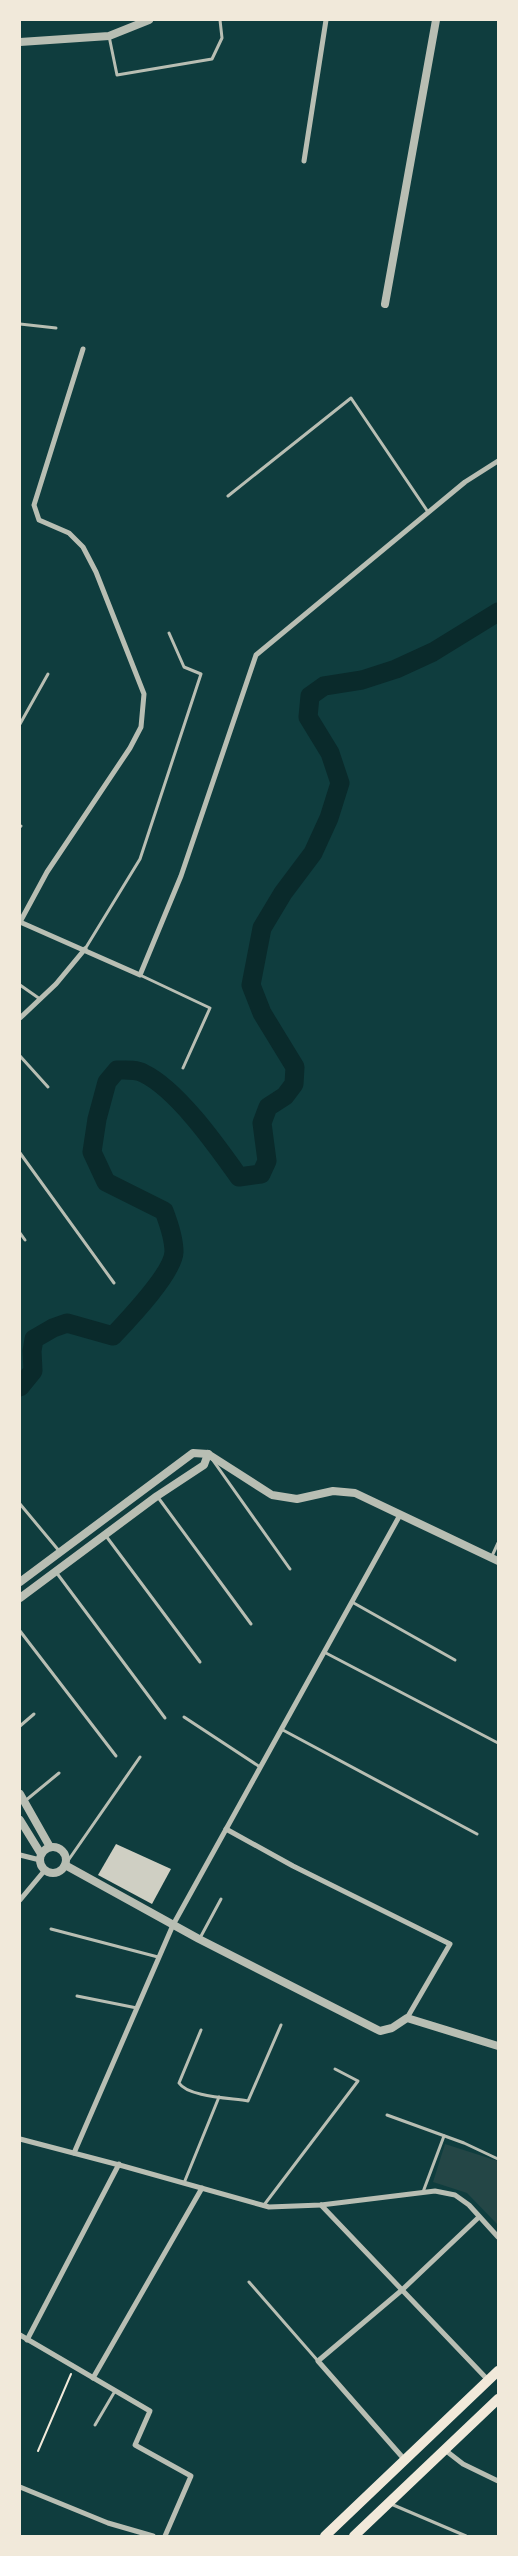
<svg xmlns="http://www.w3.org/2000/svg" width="518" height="2556" font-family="Merriweather,serif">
  <rect width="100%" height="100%" fill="#0f3d3e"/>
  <path fill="#244646" d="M445,2144L498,2161V2225L467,2193L433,2182Z"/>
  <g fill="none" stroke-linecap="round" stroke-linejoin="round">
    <path stroke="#0a2a2b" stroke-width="19" d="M20,1387L33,1371L32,1351L34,1339L53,1328L67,1323L113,1336C128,1320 173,1273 174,1252C174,1238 169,1224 164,1211L106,1182L92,1152L97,1119L107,1082L117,1070C125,1070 136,1069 143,1073C177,1089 217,1146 239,1177L261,1174L267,1161L262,1123L268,1107L285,1096L294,1084L295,1067L262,1013L251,985L262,928L283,893L313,853L329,818L340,783L330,753L308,717L310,696L324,686L362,680L396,669L433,652L498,612"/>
  </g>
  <path fill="#cfcfc3" d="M116,1844L171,1869L152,1904L98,1875Z"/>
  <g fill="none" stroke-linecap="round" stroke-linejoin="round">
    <path stroke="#f1e9da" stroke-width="2" d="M38,2451L71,2374"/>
    <g stroke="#b8beb3" stroke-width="3">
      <path d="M109,36L117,75L212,59L222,38L220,20"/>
      <path d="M20,324L56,328"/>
      <path d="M228,496L351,398L428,512"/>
      <path d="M20,724L48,674"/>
      <path d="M20,827L21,826"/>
      <path d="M85,949L140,859L201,674L184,667L169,633"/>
      <path d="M140,975L210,1008L183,1068"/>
      <path d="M20,985L40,999"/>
      <path d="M20,1056L48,1087"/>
      <path d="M20,1153L114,1283"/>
      <path d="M20,1233L25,1240"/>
      <path d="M212,1459L290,1569"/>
      <path d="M157,1496L251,1624"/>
      <path d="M20,1504L60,1552"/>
      <path d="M106,1536L200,1662"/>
      <path d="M492,1556L498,1543"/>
      <path d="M56,1572L165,1718"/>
      <path d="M352,1602L455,1660"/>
      <path d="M20,1631L116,1756"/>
      <path d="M324,1652L498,1743"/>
      <path d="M184,1717L260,1767"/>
      <path d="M20,1726L34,1714"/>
      <path d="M281,1729L477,1834"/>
      <path d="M25,1801L59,1773"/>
      <path d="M65,1865L140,1757"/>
      <path d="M51,1929L158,1957"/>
      <path d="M200,1938L221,1899"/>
      <path d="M77,1996L137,2008"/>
      <path d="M201,2030L179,2083C188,2097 231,2098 248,2101L281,2025"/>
      <path d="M387,2115L464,2143L498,2159"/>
      <path d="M184,2183L219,2097"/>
      <path d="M423,2192L444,2136"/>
      <path d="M264,2205L358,2081L335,2069"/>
      <path d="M249,2282L318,2361"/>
      <path d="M95,2425L115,2391"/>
      <path d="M391,2504L466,2536"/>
    </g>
    <g stroke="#b8beb3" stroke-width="5">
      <path d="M304,161L326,20"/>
      <path d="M20,922L140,975L181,876L256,655L465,482L498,461"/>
      <path d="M20,922L47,872L130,748L141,727L144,694L96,572L83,547L69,533L39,520L34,505L83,349"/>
      <path d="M20,1018L56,984L85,949"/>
      <path d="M226,1829L293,1866L450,1944L407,2018"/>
      <path d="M20,1855L40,1860"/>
      <path d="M20,1900L45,1870"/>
      <path d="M20,2139L123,2166L269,2207L321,2205L435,2191L455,2195L469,2205L498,2237"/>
      <path d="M74,2153L173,1925L400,1515"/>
      <path d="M321,2205L488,2380"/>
      <path d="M20,2335L150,2411L135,2445L191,2476L165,2536"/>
      <path d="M27,2340L119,2164"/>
      <path d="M93,2378L202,2188"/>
      <path d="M445,2450L463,2464L498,2481"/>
      <path d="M404,2459L318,2361L402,2290L479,2217"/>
      <path d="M20,2487L108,2523L153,2536"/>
    </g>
    <g stroke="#b8beb3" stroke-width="8">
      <path d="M20,42L109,36L149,20"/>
      <path d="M385,304L436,20"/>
      <path d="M208,1454L272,1495L297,1499L333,1491L355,1493L498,1561"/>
      <path d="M20,1582L193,1453L208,1454"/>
      <path d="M20,1598L157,1496L204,1465L208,1454"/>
      <path d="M20,1794L50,1847"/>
      <path d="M20,1820L41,1854"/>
      <circle cx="53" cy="1860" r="13"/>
      <path d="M65,1865L199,1939L380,2031L392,2028L407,2018L498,2046"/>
    </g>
    <g stroke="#f1e9da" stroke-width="10">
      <path d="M325,2536L498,2371"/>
      <path d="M354,2536L498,2399"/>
    </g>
  </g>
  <rect width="518" height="2556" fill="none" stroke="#f1e9da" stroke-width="42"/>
</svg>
